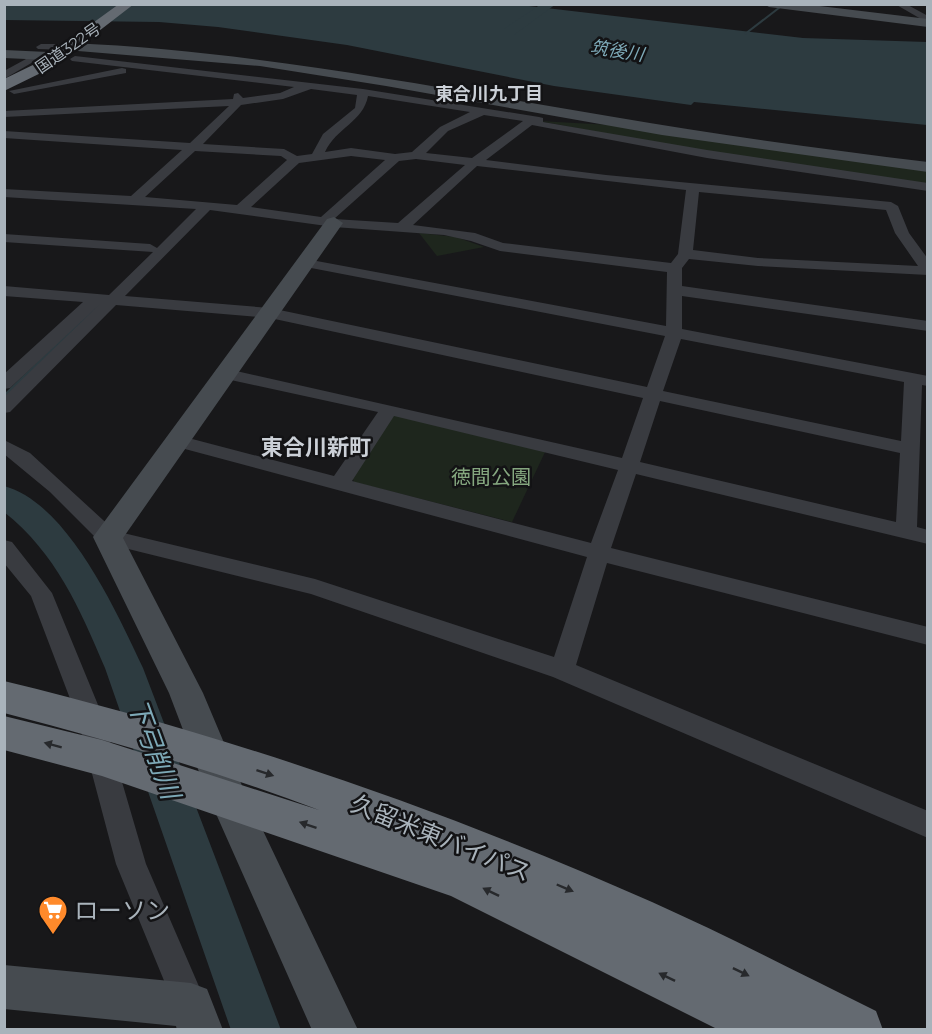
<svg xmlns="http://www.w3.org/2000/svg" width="932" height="1034" font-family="Montserrat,'Noto Sans JP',sans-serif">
  <rect width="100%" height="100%" fill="#18181a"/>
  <g fill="#1e261d">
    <path d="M539,121L629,126L927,170V185L716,154Z"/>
    <path d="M419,233L456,237L484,247L437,256Z"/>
    <path d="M390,415H399L546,450L512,522L354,482L352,477Z"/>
  </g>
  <path fill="#2d3b40" d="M5,4H512L803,38L927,42V125L694,102L691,105L554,86L347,45L218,27L159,22L5,20Z"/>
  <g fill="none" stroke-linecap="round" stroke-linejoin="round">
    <path stroke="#2d3b40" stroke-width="2" d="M745,34L784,4"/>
    <path stroke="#2d3b40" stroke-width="4" d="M57,346L102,302"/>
    <path stroke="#2d3b40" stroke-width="4.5" d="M4,397L59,344"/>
    <g fill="#2d3b40" fill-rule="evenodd">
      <path d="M541,4H556L514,35H504V29Z"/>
      <path d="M4,486C68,503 117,613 143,668L281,1030H231L105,668C80,609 56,553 4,512Z"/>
    </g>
    <g fill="#393b40" fill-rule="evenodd">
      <path d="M895,4H906L928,16V23Z"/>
      <path d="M41,44H71L76,47L71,50L38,49L36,47Z"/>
      <path d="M37,53L45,55L4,79V71Z"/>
      <path d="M75,56L363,89L539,117L543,118V122L707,150L928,183V191L707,158L532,125L486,160L606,175L891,202L898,206L909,233L928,259V275L758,266L689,259L682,268V286L928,321V331L682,296V329L928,376V386L922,385L917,527L928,530V544L636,474L611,548L928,627V645L607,563L576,665L928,811V838L553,677L311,594L100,542L50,492L4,454V440L30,453L115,531L315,579L554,657L587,557L170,445L167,441L177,435L334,476L378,412L217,377L214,373L217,369L223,368L622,458L643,398L270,318L116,305L10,412L4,413V397L100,304L10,388L4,389V374L83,302L4,296V286L109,295L153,252L4,242V234L150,244L157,248L196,209L4,197V189L131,196L182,150L4,138V131L190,143L229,106L4,117V111L233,99L234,94L238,93L243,98L280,93L294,87L72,61L70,59ZM311,89L357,95L355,108L323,134L312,154L297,156L284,149L203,144L241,105L283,99ZM368,96L470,112L440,127L412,152L395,154L351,148L325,152C337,127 363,122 368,96ZM484,115L523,121L472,158L426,153L448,131ZM195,151L281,156L287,160L237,205L145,197ZM351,156L385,160L321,217L251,207L299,163ZM416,159L465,165L398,223L334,219L399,161ZM477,166L686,190L678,254L671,263L503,243L475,233L413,225ZM699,192L886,210L895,233L918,266L758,258L693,250ZM210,210L334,227L444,235L471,241L500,251L667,272L666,326L306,259L299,263L306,267L665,336L647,387L270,308L125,296ZM681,339L904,382L901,441L663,391ZM660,401L900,453L896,522L640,462ZM394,416L618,470L591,543L352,481Z"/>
      <path d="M122,68L126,69V73L14,94L9,91Z"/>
      <path d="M4,540L12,542L52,593L103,717L146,864L207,1005L203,1017L191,1021L179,1017L116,864L77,717L31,596L4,563Z"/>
    </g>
    <g fill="#464b50" fill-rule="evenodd">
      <path d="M764,4H803L928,19V27L769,7Z"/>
      <path d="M71,43C255,51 433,87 614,117C718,135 823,149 928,162V172L662,135L386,86L260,66L66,50V44Z"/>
      <path d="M4,50L48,52L55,56L48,60L4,58Z"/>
      <path d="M334,217L343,223L123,538L203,693L246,795L358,1030H312L209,798L169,693L93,537L327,219Z"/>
      <path d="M4,965L191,983L207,989L223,1030H177L176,1026L4,1009Z"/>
    </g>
    <g fill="#646a71" fill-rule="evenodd">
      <path d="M119,4H134L51,68L4,91V79L39,62Z"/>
      <path d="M4,681C227,735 443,809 652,902C728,936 801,974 876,1011L883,1030H719L451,896L102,776L4,750V716L102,740L319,810C216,771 111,741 4,713Z"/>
    </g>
  </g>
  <defs><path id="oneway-solid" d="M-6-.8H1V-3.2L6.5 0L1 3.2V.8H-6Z" transform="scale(1.5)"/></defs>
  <g fill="#27292c">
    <use href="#oneway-solid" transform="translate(53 745) rotate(-165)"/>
    <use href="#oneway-solid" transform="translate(265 773) rotate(18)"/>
    <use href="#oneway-solid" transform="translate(308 825) rotate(-161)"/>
    <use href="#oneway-solid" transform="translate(565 888) rotate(23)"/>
    <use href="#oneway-solid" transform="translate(491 892) rotate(-154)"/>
    <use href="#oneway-solid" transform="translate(741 972) rotate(26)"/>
    <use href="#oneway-solid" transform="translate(667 977) rotate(-154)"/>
  </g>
  <defs>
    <g id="supermarket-pin" transform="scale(1.5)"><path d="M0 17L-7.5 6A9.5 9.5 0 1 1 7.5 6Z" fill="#ff8a2b" stroke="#131315"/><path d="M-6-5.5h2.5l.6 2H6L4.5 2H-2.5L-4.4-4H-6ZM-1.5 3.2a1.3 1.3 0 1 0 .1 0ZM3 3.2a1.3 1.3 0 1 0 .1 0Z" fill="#fff"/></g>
  </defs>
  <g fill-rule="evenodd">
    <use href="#supermarket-pin" x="53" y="910"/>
  </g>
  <g text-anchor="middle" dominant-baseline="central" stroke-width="5" stroke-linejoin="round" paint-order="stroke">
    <g font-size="16" fill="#a9b3bb" stroke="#131315">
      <text transform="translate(68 48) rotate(-35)">国道322号</text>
    </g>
    <g font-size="18" font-style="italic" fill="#7eaab8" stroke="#131315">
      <text transform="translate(617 51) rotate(9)">筑後川</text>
    </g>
    <g font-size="18" font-weight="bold" fill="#cbd0d7" stroke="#131315">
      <text x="489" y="94">東合川九丁目</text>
    </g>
    <g font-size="20" fill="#85a77f" stroke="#131315">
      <text x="491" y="477">徳間公園</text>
    </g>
    <g font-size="22" font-weight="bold" fill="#cbd0d7" stroke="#131315">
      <text x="316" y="447">東合川新町</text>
    </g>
    <g font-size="24" fill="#a9b3bb" stroke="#131315">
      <text transform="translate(441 838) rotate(22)">久留米東バイパス</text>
    </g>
    <g font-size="24" fill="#a9b3bb" stroke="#131315" text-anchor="start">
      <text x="74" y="910">ローソン</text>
    </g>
    <g font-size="26" font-style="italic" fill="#7eaab8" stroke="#131315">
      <text transform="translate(154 749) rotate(70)">下弓削川</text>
    </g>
  </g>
  <rect width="932" height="1034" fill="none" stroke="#a9b3bb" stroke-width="12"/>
</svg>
